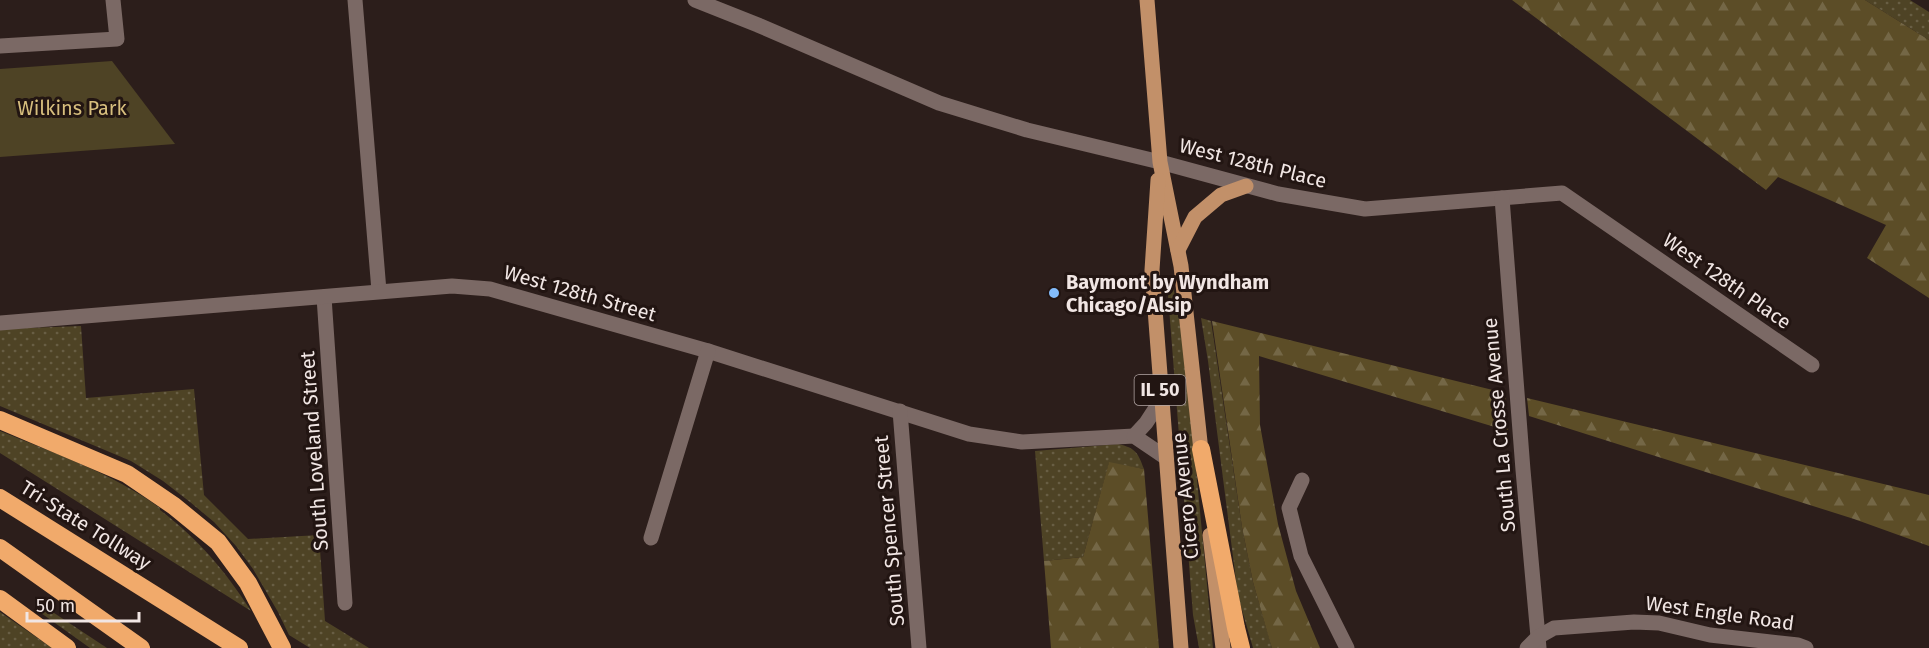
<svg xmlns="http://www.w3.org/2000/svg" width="1929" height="648" font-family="'Fira Sans',sans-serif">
  <defs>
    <pattern id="grass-dots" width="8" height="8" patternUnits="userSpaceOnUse" patternTransform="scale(1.5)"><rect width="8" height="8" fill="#4e4325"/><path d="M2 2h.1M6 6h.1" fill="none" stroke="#685e44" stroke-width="1.8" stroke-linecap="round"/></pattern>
    <pattern id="forest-firs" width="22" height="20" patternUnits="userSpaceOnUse" patternTransform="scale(1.5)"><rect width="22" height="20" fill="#5c4d27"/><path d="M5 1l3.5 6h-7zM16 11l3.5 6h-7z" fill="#746746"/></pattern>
  </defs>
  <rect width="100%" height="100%" fill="#2c1e1b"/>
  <g fill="url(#grass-dots)">
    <path d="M1865,0H1910L1929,12V40Z"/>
    <path d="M1172,281L1184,343L1213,648H1199L1193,615L1167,282Z"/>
    <path d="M1201,318L1211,321L1242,527L1253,582L1272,648H1253L1238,596L1208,361Z"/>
    <path d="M81,326L86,398L194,389L204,495L248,539L319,535L325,621L369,648H310L289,635L278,612L253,569L236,546L214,522L190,502L163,481L131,461L0,406V329Z"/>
    <path d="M0,431C54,453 112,473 160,508V510C199,540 224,569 251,611L0,453Z"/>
    <path d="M1118,444C1136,448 1138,453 1144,469L1109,463L1083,557L1044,561L1035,451Z"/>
    <path d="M45,607L107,648H90L41,613Z"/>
    <path d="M0,612L52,648H0Z"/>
  </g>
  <g fill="url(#forest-firs)">
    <path d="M1512,0H1865L1929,40V298L1867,258L1886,225L1778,177L1766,190Z"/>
    <path d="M1212,321L1505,393L1508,431L1259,356L1260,425L1278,524L1296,591L1320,648H1272L1270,642L1253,582L1242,527Z"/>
    <path d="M1527,398L1929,495V546L1854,519L1529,416Z"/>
    <path d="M1109,462L1144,469L1159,648H1051L1044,561L1083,557Z"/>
  </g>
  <path fill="#4e4325" d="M112,61L175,144L0,157V69Z"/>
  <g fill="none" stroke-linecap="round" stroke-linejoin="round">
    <g stroke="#7b6965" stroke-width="15">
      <path d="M355,0L379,291"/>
      <path d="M695,0L758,25L939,103L1027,130L1160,162L1278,194L1365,209L1562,193L1812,365"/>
      <path d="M0,46L117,39L113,0"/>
      <path d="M1502,198L1523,470L1539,648"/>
      <path d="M324,297L345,603"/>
      <path d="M0,323L452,286L490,289L708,351L969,434L1022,442L1134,436L1165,457"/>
      <path d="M900,411L919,648"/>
      <path d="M1134,436L1146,423L1161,400"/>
      <path d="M1302,480L1289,508L1301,556L1347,648"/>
      <path d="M651,538L708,351"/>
      <path d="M1527,648L1538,637L1554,628L1634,622L1659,623L1710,635L1798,645L1806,648"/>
    </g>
    <g stroke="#c29069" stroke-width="15">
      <path d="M1147,0L1160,162L1181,266L1202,460"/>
      <path d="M1158,180L1152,270L1181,648"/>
      <path d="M1178,250L1195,217L1221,195L1246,186"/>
      <path d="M1210,535L1223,648"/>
    </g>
    <g stroke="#f1aa6b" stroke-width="18">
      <path d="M0,420L127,474L174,506L218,542L248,583L282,648"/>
      <path d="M1201,449L1236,628L1241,648"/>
      <path d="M0,498L239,648"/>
      <path d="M0,548L141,648"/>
      <path d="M0,599L67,648"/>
    </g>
  </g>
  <circle fill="#83bcfb" stroke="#221512" stroke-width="2" cx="1054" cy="293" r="6"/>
  <g text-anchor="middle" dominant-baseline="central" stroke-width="6" stroke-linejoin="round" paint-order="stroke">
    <rect fill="#221512" stroke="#b3a7a5" stroke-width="1.5" x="1134.5" y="375" width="51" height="30" rx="4.5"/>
    <g font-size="18" font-weight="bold" fill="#f1e6e4">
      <text x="1160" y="390">IL 50</text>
    </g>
    <g font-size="20" fill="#d7be7d" stroke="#221512">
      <text x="72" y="108">Wilkins Park</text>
    </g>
    <g font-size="20" fill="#f1e6e4" stroke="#221512">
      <text transform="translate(1253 163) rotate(14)">West 128th Place</text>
      <text transform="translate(1727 281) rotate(35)">West 128th Place</text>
      <text transform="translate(580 293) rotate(16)">West 128th Street</text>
      <text transform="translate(1499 425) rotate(-95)">South La Crosse Avenue</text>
      <text transform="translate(314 451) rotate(-94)">South Loveland Street</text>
      <text transform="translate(1185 496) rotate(-96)">Cicero Avenue</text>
      <text transform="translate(86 525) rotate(32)">Tri-State Tollway</text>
      <text transform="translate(889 531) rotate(-95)">South Spencer Street</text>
      <text transform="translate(1720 613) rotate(8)">West Engle Road</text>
    </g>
    <g font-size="20" font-weight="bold" fill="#f1e6e4" stroke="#221512" text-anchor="start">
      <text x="1066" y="282">Baymont by Wyndham<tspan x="1066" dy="23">Chicago/Alsip</tspan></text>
    </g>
  </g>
  <path d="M27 612v9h112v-9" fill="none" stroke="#f1e6e4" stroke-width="3"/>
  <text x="36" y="612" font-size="18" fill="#f1e6e4" stroke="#221512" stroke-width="4.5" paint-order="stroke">50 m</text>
</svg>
